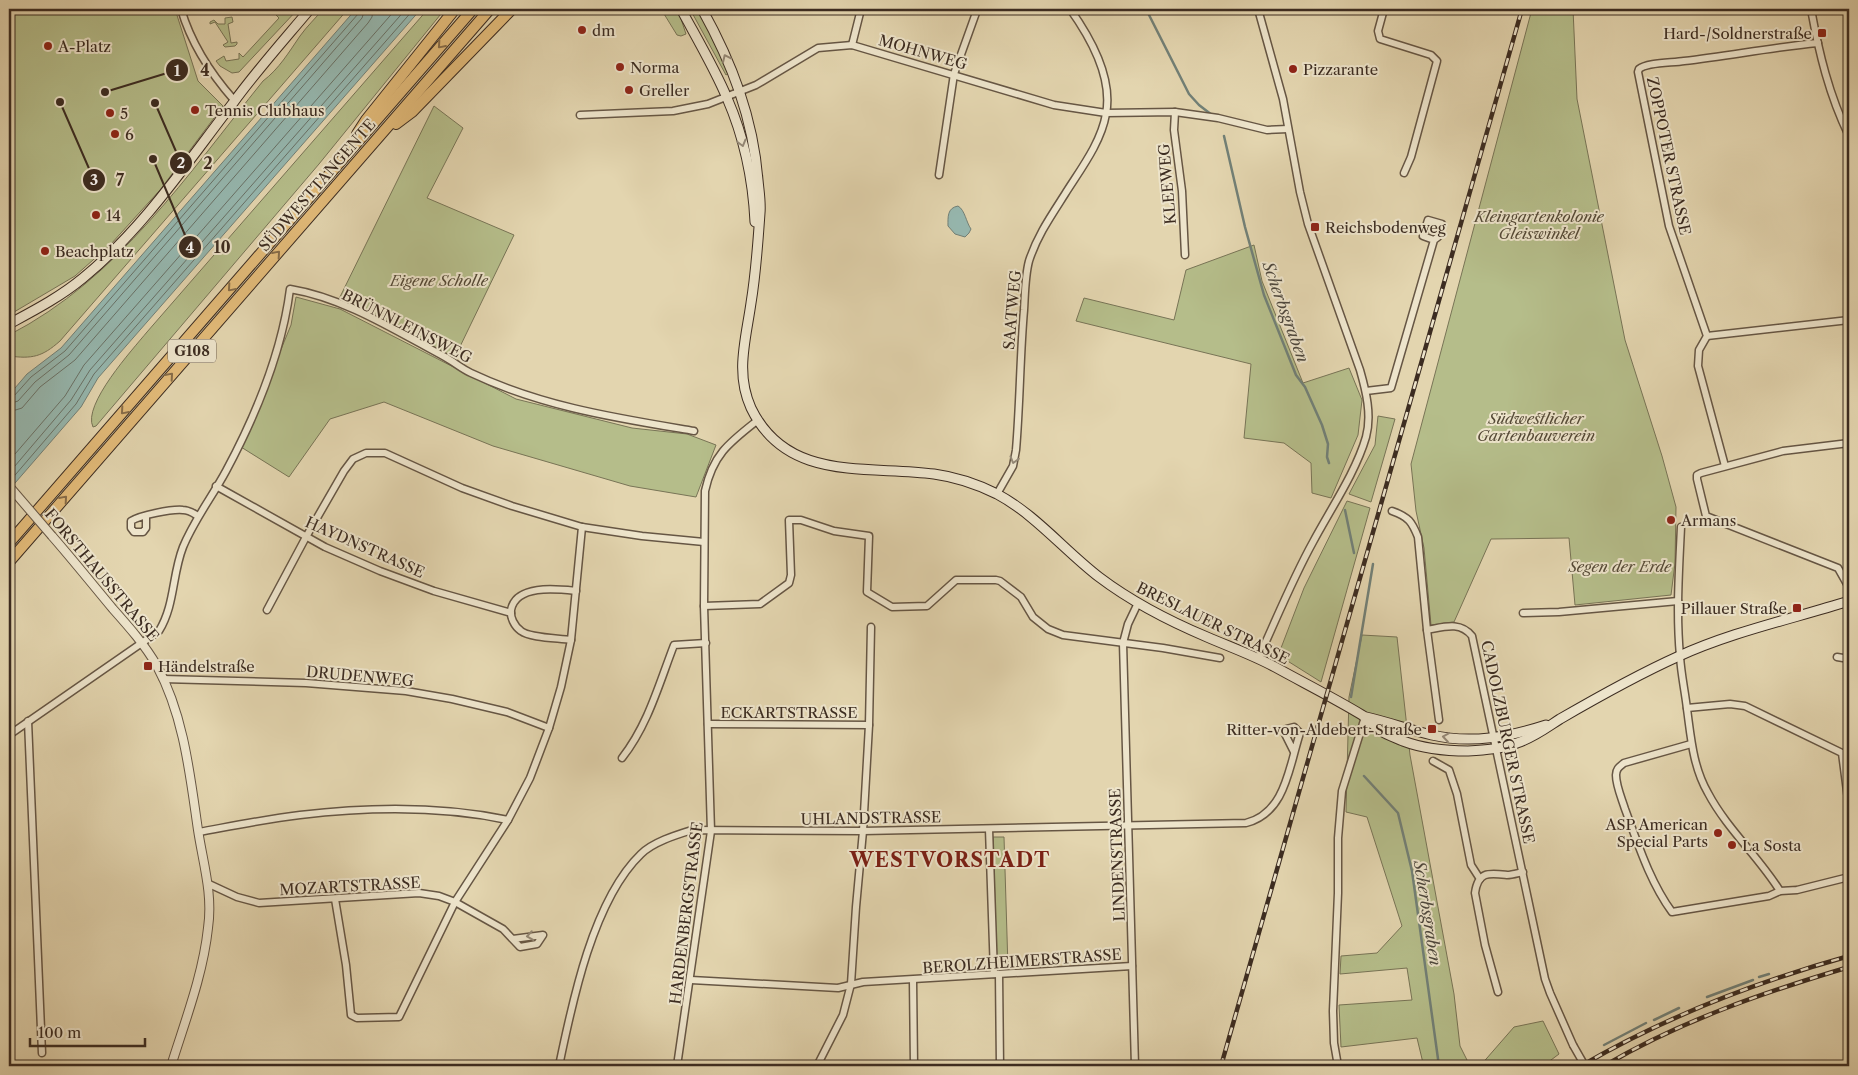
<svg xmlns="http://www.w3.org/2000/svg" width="1858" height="1075" font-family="'Libre Caslon Text',serif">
  <rect width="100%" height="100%" fill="#e3d5af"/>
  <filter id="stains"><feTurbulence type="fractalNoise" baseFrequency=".004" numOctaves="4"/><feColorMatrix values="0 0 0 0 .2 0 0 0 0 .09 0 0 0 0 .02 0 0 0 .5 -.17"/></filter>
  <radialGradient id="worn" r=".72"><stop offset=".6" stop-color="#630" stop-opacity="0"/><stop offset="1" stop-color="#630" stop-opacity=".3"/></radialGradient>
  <g fill="#b5bd8a" stroke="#787456">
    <path d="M9,9H175L198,81L223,106L160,190L111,244L75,276L9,315Z"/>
    <path d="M280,9H298L239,72L232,73L220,66L216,61L224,56L226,61L239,59V53L243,57L279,18L274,13L280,12Z"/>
    <path d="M323,9H348L60,341C42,357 32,359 9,356V335C118,279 188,174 263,81C279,69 289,52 300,36C307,26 316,18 323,9Z"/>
    <path d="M428,9H445L319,164L96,426L93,427C82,405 133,349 147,332Z"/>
    <path d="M661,9H676L680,16L686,34L681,36L677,35Z"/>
    <path d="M690,9H698L729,73L726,75Z"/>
    <path d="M1532,9H1573L1577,99L1625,340L1662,456L1676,507L1675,563L1671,595L1575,605L1569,538L1491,539L1454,622L1431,625L1424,548L1416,511L1411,464Z"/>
    <path d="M232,17L233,22L228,24L231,43L237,42V44L235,46L225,47L223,45L228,42L215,22L210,24V22L214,20L218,24H225V18Z"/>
    <path d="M434,106L463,128L427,198L514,235L454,359L337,303Z"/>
    <path d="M1254,245L1262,281L1303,383L1349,368L1362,400L1358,435L1331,498L1312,493L1311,463L1284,443L1244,438L1251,364L1076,321L1084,298L1174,320L1186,270Z"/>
    <path d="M296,297L340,309L516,399L632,428L687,434L716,445L696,497L630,486L493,446L384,402L330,419L289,477L241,447L291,325Z"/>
    <path d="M1378,416L1395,419L1371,502L1349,494L1375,445Z"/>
    <path d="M1347,501L1370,508L1321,682L1286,660L1281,648L1304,588Z"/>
    <path d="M1362,635L1397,637L1410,755L1454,994L1460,1046L1470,1066H1404L1423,1063L1417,1038L1341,1047L1339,1005L1412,1000L1407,968L1340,974L1341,956L1377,953L1402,926L1367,817L1346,812L1349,697Z"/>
    <path d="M993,837H1004L1008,968L997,969Z"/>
    <path d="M1543,1021L1559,1054L1543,1066H1480L1514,1027Z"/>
  </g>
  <g fill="#96b8b0" stroke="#728077">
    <path d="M356,9H421L98,378L81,407L9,490V395L27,374L61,348Z"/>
    <path d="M958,206C965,210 966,222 971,229L969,233L965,237L955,234L948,226C948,217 947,208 958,206Z"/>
  </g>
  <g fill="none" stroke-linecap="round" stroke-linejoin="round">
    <g stroke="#697268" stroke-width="1">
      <path d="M9,398L14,396L31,377L65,351L358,14L359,9"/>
      <path d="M9,404L18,401L35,382L69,355L362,18L365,9"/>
      <path d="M9,412L22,408L40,387L75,360L368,23L372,17L373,9"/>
      <path d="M9,461L65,396L84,365L396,9"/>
      <path d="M9,473L71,400L90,370L406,9"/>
      <path d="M10,481L76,404L94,374L414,9"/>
    </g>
    <g stroke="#728077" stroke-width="2.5">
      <path d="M1146,9L1189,94L1199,105L1212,115"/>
      <path d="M1224,136L1245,227L1264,295L1296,375L1305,387L1322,425L1328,444L1327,457L1329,463"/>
      <path d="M1345,510L1354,553"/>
      <path d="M1351,697L1373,564"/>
      <path d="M1364,776L1398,813L1412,871L1439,1066"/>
      <path d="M1759,977L1769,974"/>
      <path d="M1707,997L1753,980"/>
      <path d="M1654,1020L1679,1008"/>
      <path d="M1604,1045L1646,1023"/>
    </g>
    <g stroke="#665644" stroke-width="9">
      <g id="minor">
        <path d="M181,9C191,43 211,74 234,100"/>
        <path d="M1258,9L1283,99L1300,192L1308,224L1360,370C1366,391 1372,415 1366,437C1356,472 1330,510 1313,542C1292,580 1276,620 1258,659"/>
        <path d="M1384,9L1378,31L1380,39L1431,55L1437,61L1411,157L1404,173"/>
        <path d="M1811,9C1819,53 1829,95 1849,136"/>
        <path d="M852,45L861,9"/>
        <path d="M1175,112L1174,130L1182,191L1185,255"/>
        <path d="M580,115L673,111L708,104L756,85L818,48L852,45L1054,105L1106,113L1175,112L1218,118L1267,130L1288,129"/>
        <path d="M939,175L954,74L977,10"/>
        <path d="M1707,336L1849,320"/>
        <path d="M1366,391L1391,388L1434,240L1438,237L1442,224L1428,220L1423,236L1434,240"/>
        <path d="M1725,466L1698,366L1699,350L1707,336L1669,226L1638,72L1639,69C1647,62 1673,63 1684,61C1729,56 1773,47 1818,43"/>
        <path d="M216,486L325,547L380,571L434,591L511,613"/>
        <path d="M997,494L1013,466L1016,450C1020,403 1020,356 1024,310C1025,294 1025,276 1029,261C1037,236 1051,216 1065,194C1080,170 1101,143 1106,114C1113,78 1090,37 1070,9"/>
        <path d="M1392,511C1409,517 1412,522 1418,537L1427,630L1439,720"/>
        <path d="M146,516V528L143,532H134L131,528V521C141,515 171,509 183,510C189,510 193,513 198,516"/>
        <path d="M1681,527C1679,570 1676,613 1680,656C1681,674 1685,691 1687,709C1691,738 1693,767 1708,793C1727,829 1759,857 1780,891"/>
        <path d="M1847,584L1838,568L1706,516L1697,479V475L1701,473L1783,451L1849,443"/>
        <path d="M704,606L760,604L789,583L791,575L789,520H801L834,531L869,536L867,592L892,607L927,606L956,580H996L1000,581L1021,597L1033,617L1048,629L1063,635L1163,648L1220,658"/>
        <path d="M267,610L306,537L344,471L353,459L366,453H385L462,488L512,506L582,527L642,536L704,542"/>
        <path d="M1523,613L1559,612L1678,601"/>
        <path d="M1427,630C1444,627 1460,621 1472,636L1545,979L1550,993L1573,1045"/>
        <path d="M571,640C558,638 530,638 521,631C514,626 510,617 511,610C516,584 557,589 576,591"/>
        <path d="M1837,657L1849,659"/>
        <path d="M163,679L306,683L406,691L452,699L507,712L549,728"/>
        <path d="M1687,708L1730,704L1745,706L1842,753L1849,807"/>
        <path d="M28,721L42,1053"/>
        <path d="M708,724L869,725"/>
        <path d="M9,735L159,631C175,605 172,575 183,547C194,520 212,497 226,471C256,415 282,352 290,289C345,298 396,331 445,357C454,362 462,369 471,373C543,407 617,418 694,431"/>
        <path d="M1691,744L1624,763C1619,767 1616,769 1616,775C1616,786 1622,799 1625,809C1638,844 1650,882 1672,912L1769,896L1780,891L1797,890L1849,877"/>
        <path d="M622,758C648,725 659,684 674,645L706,643"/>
        <path d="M1433,761L1449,770L1457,794L1471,865L1480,879"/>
        <path d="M989,829L994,974"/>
        <path d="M199,832C232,826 266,819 300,815C367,807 442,806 508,820"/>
        <path d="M209,884L237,897L259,903L419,893L439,896L455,902L503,929L520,947L537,944L543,935L513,939"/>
        <path d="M335,899L346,965L351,1015L357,1018L399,1017L455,902L508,820L530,778L549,728L561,687L571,640L582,527"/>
        <path d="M999,974L1000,1066"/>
        <path d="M691,980L838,988L863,982L1132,966"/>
        <path d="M913,980L914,1066"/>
        <path d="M1498,992L1485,945L1475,893C1478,871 1489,873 1507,875C1512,875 1518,873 1523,872"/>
        <path d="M559,1066C572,1003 593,900 641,854C653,842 676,835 692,830L863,831L1246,823C1286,813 1289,766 1300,733L1294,727L1286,729L1285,734L1294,752"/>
        <path d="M677,1066L711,831L704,606L705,491C713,454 730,442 758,420"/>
        <path d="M817,1066L843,1015L851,984L856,907L863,831L869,725L871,627"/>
        <path d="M1135,1066L1123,643L1128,624L1138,603"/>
        <path d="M1338,1066L1334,1043L1333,1011L1338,893V838L1342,791L1365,717"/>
      </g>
    </g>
    <g stroke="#665644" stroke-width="10">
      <path id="tertiary" d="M52,536C73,560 93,585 113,609C129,627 145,645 157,666C184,716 190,775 198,830C203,863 213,894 208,928C203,975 185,1021 171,1066"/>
    </g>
    <g stroke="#3c2c21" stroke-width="11">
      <g id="secondary">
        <path d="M681,9C696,37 715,69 727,98C744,137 753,180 755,222"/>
        <path d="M702,9C732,63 753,118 758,180C759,191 761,202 760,213C758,242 756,273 751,303C746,339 735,373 751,408C787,483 868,465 934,474C956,477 977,484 997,494C1036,515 1064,550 1099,577C1132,602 1169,621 1207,637C1230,647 1253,655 1275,667C1304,683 1334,698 1362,715C1369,720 1374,726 1381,731C1387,735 1396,738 1403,741C1424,749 1447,751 1468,751C1485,750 1501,749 1517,743C1533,738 1546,728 1560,719C1598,697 1637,675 1677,657C1731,632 1792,619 1849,601"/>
        <path d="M9,324C35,310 60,297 83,278C143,229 186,164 233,103C257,70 284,40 310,9"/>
        <path d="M1366,717C1388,722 1410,730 1432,735C1471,744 1509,737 1546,725"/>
      </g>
    </g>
    <g stroke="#3c2c21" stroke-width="12">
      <g id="trunk">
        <path d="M396,124L412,112L512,9"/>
        <path d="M357,134L366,120L455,9"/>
        <path d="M9,543L473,9"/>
        <path d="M9,562L490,9"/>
      </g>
    </g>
    <use href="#minor" stroke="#ede4cb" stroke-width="6"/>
    <use href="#tertiary" stroke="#ede4cb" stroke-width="8"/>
    <use href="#secondary" stroke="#ede4cb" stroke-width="9"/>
    <use href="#trunk" stroke="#e2ba78" stroke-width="10"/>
    <g stroke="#3c2c21" stroke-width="4.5">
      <g id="rail">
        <path d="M1221,1066L1522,9"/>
        <path d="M1581,1066C1665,1017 1756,982 1849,956"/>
        <path d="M1604,1066C1680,1021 1765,992 1849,967"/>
      </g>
    </g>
    <use href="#rail" stroke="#ede4cb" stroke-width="2.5" stroke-dasharray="8" stroke-linecap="butt"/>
    <g stroke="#665644" stroke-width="9" stroke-linecap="butt">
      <path id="minor-bridge" d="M1573,1045L1585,1066"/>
    </g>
    <g stroke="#665644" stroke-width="10" stroke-linecap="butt">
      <path id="tertiary-bridge" d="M9,486L52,536"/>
    </g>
    <use href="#minor-bridge" stroke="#ede4cb" stroke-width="6"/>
    <use href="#tertiary-bridge" stroke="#ede4cb" stroke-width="8"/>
  </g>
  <defs><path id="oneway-chevron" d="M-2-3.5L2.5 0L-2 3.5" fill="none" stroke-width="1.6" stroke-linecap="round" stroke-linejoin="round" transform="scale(1.25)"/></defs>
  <g stroke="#876c48">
    <use href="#oneway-chevron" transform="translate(441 45) rotate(131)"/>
    <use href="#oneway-chevron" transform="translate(277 254) rotate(-49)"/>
    <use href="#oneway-chevron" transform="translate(231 288) rotate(131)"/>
    <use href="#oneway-chevron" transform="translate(170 376) rotate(-49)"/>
    <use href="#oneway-chevron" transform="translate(124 411) rotate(131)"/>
    <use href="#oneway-chevron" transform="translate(64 499) rotate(-49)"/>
  </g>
  <g stroke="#948876">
    <use href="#oneway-chevron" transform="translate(726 58) rotate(-115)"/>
    <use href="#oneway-chevron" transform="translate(742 143) rotate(75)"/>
    <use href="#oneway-chevron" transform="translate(1014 460) rotate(106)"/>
    <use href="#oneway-chevron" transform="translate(1446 737) rotate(-172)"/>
    <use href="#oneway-chevron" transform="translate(530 936) rotate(171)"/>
  </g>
  <g fill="#8f2418" stroke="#ede4cb" stroke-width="2">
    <circle cx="582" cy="30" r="5"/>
    <rect x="1817" y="28" width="10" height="10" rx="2.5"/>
    <circle cx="48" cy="46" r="5"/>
    <circle cx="620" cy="67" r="5"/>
    <circle cx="1293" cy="69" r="5"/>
    <circle cx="629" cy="90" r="5"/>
    <circle cx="195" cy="110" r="5"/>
    <circle cx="110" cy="113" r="5"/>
    <circle cx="115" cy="134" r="5"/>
    <circle cx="96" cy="215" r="5"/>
    <rect x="1310" y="222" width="10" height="10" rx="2.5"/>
    <circle cx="45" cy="251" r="5"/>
    <circle cx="1671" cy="520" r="5"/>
    <rect x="1792" y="603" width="10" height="10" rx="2.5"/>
    <rect x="143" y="661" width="10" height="10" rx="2.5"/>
    <rect x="1427" y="724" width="10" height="10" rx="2.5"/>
    <circle cx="1718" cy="833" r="5"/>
    <circle cx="1732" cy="845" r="5"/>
  </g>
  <g text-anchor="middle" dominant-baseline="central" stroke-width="4" stroke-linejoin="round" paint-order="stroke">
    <rect fill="#ede4cb" stroke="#716354" stroke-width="1" x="168" y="339.5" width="48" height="23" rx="4"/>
    <g font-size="14" font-weight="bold" fill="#3c2c21">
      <text x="192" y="351">G108</text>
    </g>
    <g font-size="15" fill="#3c2c21" stroke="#ede4cb" text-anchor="start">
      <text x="592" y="30">dm</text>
      <text x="1812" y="33" text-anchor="end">Hard-/Soldnerstraße</text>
      <text x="58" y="46">A-Platz</text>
      <text x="630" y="67">Norma</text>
      <text x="1303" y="69">Pizzarante</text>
      <text x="639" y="90">Greller</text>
      <text x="205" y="110">Tennis Clubhaus</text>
      <text x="120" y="113">5</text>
      <text x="125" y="134">6</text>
      <text x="106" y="215">14</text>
      <text x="1325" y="227">Reichsbodenweg</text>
      <text x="55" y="251">Beachplatz</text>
      <text x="1681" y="520">Armans</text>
      <text x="1787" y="608" text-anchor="end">Pillauer Straße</text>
      <text x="158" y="666">Händelstraße</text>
      <text x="1422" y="729" text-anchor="end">Ritter-von-Aldebert-Straße</text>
      <text x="1708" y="824" text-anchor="end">ASP American<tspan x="1708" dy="17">Special Parts</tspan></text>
      <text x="1742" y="845">La Sosta</text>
    </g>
    <g font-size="15" fill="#3c2c21" stroke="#ede4cb">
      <text transform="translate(923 52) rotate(16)">MOHNWEG</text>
      <text transform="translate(1669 156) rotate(78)">ZOPPOTER STRASSE</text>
      <text transform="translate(1167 184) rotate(-95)">KLEEWEG</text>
      <text transform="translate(317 185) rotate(-49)">SÜDWESTTANGENTE</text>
      <text transform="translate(1012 310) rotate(-85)">SAATWEG</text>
      <text transform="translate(407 326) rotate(27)">BRÜNNLEINSWEG</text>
      <text transform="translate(365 547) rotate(24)">HAYDNSTRASSE</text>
      <text transform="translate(102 575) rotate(50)">FORSTHAUSSTRASSE</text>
      <text transform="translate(1213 623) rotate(26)">BRESLAUER STRASSE</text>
      <text transform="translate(360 676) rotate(5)">DRUDENWEG</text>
      <text x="789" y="712">ECKARTSTRASSE</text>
      <text transform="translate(1508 742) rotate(78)">CADOLZBURGER STRASSE</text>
      <text transform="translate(871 818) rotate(-1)">UHLANDSTRASSE</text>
      <text transform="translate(1117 855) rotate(-92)">LINDENSTRASSE</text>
      <text transform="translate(350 886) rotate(-3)">MOZARTSTRASSE</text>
      <text transform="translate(686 913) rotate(-83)">HARDENBERGSTRASSE</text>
      <text transform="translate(1022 961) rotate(-4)">BEROLZHEIMERSTRASSE</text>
    </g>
    <g font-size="15" font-style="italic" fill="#544936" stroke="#ede4cb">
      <text x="1539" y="216">Kleingartenkolonie<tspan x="1539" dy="17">Gleiswinkel</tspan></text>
      <text x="439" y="280">Eigene Scholle</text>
      <text x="1536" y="418">Südwestlicher<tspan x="1536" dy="17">Gartenbauverein</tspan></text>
      <text x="1620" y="566">Segen der Erde</text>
    </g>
    <g font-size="16" font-style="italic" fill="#4e483e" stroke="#ede4cb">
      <text transform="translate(1286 312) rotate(70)">Scherbsgraben</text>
      <text transform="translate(1428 913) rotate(81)">Scherbsgraben</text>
    </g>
    <g font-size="20" font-weight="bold" letter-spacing="1" fill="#7a1f14" stroke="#ede4cb">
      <text x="950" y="860">WESTVORSTADT</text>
    </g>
  </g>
  <path fill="none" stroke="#3c2c21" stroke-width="2" d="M105 92L177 70M155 103L181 163M60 102L94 180M153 159L190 247"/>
  <g fill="#3c2c21" stroke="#ede4cb" stroke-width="2">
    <circle cx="105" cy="92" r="5"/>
    <circle cx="155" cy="103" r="5"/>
    <circle cx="60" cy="102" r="5"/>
    <circle cx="153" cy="159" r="5"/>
    <circle cx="177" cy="70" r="12"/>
    <circle cx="181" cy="163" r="12"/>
    <circle cx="94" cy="180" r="12"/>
    <circle cx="190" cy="247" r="12"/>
  </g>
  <g font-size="15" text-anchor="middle" font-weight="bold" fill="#fff">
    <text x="177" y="76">1</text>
    <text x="181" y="168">2</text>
    <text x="94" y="185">3</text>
    <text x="190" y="253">4</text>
  </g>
  <g font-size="16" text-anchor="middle" font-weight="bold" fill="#3c2c21" stroke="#ede4cb" stroke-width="4" stroke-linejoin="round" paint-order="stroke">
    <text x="205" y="76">4</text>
    <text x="208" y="169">2</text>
    <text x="120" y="186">7</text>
    <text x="222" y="253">10</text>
  </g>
  <rect width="1858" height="1075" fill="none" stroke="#e3d5af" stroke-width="30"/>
  <rect x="10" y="10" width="1838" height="1055" fill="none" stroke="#3c2c21" stroke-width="2.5"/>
  <rect x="15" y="15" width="1828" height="1045" fill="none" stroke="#3c2c21"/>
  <path d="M30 1038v8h115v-8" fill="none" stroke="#3c2c21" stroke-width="2.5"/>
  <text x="38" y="1038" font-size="15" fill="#3c2c21" stroke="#ede4cb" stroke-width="4" paint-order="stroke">100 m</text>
  <rect width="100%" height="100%" filter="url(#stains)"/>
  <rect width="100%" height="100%" fill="url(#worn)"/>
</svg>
